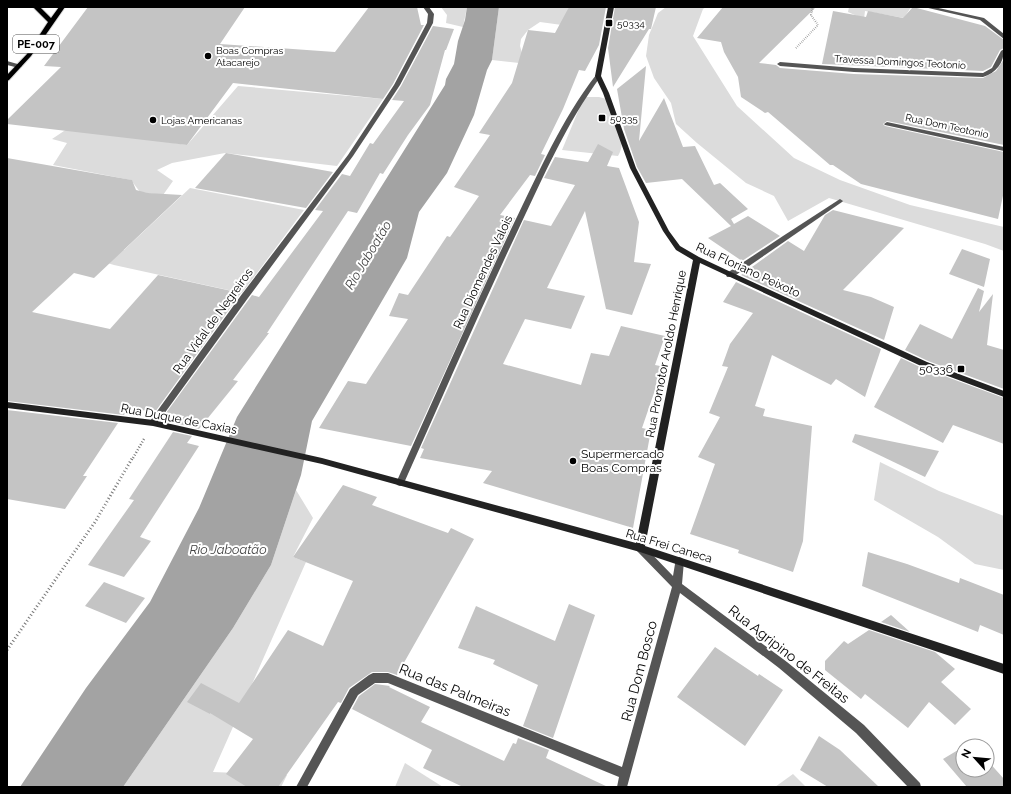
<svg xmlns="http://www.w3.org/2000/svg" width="1011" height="794" font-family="Raleway,sans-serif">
  <rect width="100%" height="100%" fill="#fff"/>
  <g fill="#dcdcdc">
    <path d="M441,7H467L463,27L446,23L447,15Z"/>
    <path d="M499,7H569L562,25L540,22L528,30L521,39L520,46L522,53L519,63L492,60Z"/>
    <path d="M666,7H706L703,9L693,36L737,106L794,158L840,180L910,205L1004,227V251L985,244L829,198L788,221L774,196L746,183L697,143L676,124L671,103L654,78L646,56L649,35L658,13Z"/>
    <path d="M849,7H911L904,18L865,11L864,19L848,12Z"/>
    <path d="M238,86L383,99L337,166L225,153L172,163L157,170L173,181L163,195L140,192L131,180L53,165L67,143L52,139L70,127L187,145Z"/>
    <path d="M584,97H599L611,100C617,116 628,140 618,156L562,150Z"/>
    <path d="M190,188L304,210L242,293L114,265L7,233V216L124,250Z"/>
    <path d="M880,462L939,491L1004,516V570L975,564L938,537L874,500Z"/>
    <path d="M296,490L313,518L293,557L306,562L213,772L287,775L281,787H123L233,628L271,565Z"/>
    <path d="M405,763L443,787H395Z"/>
    <path d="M793,774L806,787H775Z"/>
  </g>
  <path fill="#a3a3a3" d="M467,7H499L492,60L487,70L474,115L447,173L419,212L407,258L312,421L301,475L271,565L233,628L123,787H20L86,688L150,602L199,508L237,417L445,85L446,79L454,64L458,41L465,20Z"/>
  <g fill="#c4c4c4">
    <path d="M88,7H245L220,44L335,52L369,7H417L421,25H424L393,84L383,99L233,83L187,145L7,124V120L61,67L44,66Z"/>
    <path d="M569,7H606L599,45L585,71L579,70L563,109L541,154L545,155L535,176L530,175L500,215L515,218L411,446L319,428L348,381L366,384L408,319L389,316L399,293L408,295L447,236L450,237L479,196L454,187L490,135L479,133L512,83L528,30L555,33Z"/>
    <path d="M615,7H656L651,29H649L613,87L608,48Z"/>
    <path d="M723,7H816L759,63L776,65L780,68L854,74L983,78L996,71L1004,59V145L887,121L883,124L885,126L1004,152V191L998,219L861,184L833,165H830L768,112L765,113L741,97L738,77L724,52L721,42L697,38Z"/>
    <path d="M913,7L985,26L1004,40V48L1000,50L991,67L983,71L822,64L833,11L866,17L868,11L903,18Z"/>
    <path d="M433,26L454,29L446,50H445L430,105L408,135L383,174L380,173L357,213L348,211L267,333H269L233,380L238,381L199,429L179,424L184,416L166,413L252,295L259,297L323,211L315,210L342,174L350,176L370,143L373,144L404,101L392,100L401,86Z"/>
    <path d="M646,66L639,141L664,98L683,147L695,146L714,185L720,183L748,209L731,219L734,224L748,216L780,236L742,261L708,238L731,226L682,179L646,183L637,167L624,129L617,89Z"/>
    <path d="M598,144L613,152L607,166L619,168L639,222L634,262L651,264L632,315L606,309L585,211L547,288L585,296L571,329L525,319L503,364L581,385L591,353L609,356L621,326L665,336L655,365L660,366L655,390L642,428L651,430L633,528L483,483L492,471L420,458L424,449L421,448L524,220L551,226L575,185L544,178L555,157L588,162Z"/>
    <path d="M226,153L311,168L333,172L306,208L195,188Z"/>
    <path d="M7,158L132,180L136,190L148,193L182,195L94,278L74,273L32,312L110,329L158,275L241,293L155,412L128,408L124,415L7,401Z"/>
    <path d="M833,210L904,228L843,290L871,297L894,307L884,340L741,275L788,241L804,251L825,215Z"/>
    <path d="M962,249L990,259L984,287L949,274Z"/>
    <path d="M736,282L881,349L865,397L836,379L831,385L772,355L755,406L765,409L763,416L812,426L803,541L793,572L738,553L739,550L690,534L715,464L698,457L720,417L709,413L728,367L722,366L730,344L753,313L723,302Z"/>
    <path d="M978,288L984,291L979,312L993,294L987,345L1004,350V389L928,361L905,350L920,324L952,339Z"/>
    <path d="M901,358L920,367L1004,398V444L953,425L943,443L874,407Z"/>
    <path d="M7,410L118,423L83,476H87L65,509L7,499Z"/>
    <path d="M173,432L192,436L187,443L199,446L140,537L151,541L124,577L88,565L134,500L129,499Z"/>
    <path d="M855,434L939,451L925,477L852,442Z"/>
    <path d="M343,485L377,497L372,505L448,533L451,528L474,539L397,675L388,672H372L349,688L341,703L338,702L278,787H247L226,774L253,739L210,713V714L187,702L201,683L239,703L288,630L323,646L353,581L293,557Z"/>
    <path d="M868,552L907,564L959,583L960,578L1004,595V635L980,625L978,632L862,586Z"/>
    <path d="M104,582L145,598L126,623L85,606Z"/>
    <path d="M569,604L595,615L553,738L523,726L538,685L493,664L495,660L458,648L476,606L555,641Z"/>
    <path d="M891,615L910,632L881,622Z"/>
    <path d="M869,630L935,652L955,669L941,682L971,709L955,725L929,702L908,728L865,694L861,699L825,670V661L844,641L848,644Z"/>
    <path d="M715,647L758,676L759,674L783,690L745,746L677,697Z"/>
    <path d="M375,684L390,686L389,687L430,707L421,722L504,761L513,743L516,744L518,738L549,750L546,758L608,787H463L423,768L432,750L352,709L359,696Z"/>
    <path d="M819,736L840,750L879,787H828L800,770Z"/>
    <path d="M963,747V770H987V760L1004,779V787H967L943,759Z"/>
  </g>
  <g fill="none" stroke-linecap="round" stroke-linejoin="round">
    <g stroke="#dbdbdb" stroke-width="2">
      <path id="primary" d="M33,7H40L51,18L59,7H65L31,56L9,80L7,81V75L27,54L48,22Z"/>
    </g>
    <path stroke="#777" stroke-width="2" stroke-dasharray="0.5 1.5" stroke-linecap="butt" d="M796,48L818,25L811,15L813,7"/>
    <path stroke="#777" stroke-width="2.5" stroke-dasharray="1 2" stroke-linecap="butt" d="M133,458L144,439"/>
    <path stroke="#777" stroke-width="3" stroke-dasharray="1 2.5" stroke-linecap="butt" d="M7,650L95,522L133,457"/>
    <path fill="#555" fill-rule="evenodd" d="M7,61L21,65L22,66L19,68L7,65Z"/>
    <g fill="#555" fill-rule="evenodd">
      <path d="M423,7H429L434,14L433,23L400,85L353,156L248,298L156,425H150L149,423L150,421L242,294L348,155L394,85L427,23L428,14Z"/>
      <path d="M924,7H934L984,18L1004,34V39L980,20Z"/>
      <path d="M1004,49C1004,63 996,73 983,77L854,72L780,66L777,64L780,62L854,68L983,73L992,68L1001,51Z"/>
      <path d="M596,75L601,76C566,124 544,175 519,228C479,312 442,398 404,483L403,485L400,486L397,485L396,483C435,396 473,309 514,223C539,172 561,120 596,75Z"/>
      <path d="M887,122L1004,147V151L885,125L884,124Z"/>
      <path d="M840,199L843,201L842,202L733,277H727L726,275L727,273L783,236Z"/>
      <path d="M640,544L643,545L673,576L676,558L679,557L682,558L684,561L682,584L787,662L864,725L920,783L921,787H908L856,733L779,668L680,593L627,787H617L619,777L388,683H375L358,695L307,787H296L350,689L369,675L373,673H388L622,767L672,587L637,551L635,548L637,545Z"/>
    </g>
    <path fill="#222" fill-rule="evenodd" d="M608,7H614L601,76L609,93L636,168L669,231L680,246L699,257L733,273L927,362L1004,391V397L921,366L700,263L645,546L1004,664V674L640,552L322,464L153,426L7,408V402L153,420L322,458L636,543L693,260L676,250L663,231L630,168L603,93L595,76Z"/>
    <use href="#primary" fill="#000" fill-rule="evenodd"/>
  </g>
  <g fill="#000" stroke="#fff" stroke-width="1.5">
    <rect x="605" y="19" width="8" height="8" rx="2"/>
    <circle cx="208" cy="56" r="4"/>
    <rect x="598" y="114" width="8" height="8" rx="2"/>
    <circle cx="153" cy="120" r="4"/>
    <rect x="957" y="365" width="8" height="8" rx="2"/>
    <circle cx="573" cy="461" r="4"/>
  </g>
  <g text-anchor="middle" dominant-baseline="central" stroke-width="4" stroke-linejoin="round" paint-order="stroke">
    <g font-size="10" fill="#000" stroke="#fff" text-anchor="start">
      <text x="617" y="23">50334</text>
      <text x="216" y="50">Boas Compras<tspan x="216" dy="12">Atacarejo</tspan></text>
      <text x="610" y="118">50335</text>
      <text x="161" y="120">Lojas Americanas</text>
    </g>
    <g font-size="10" fill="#000" stroke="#fff">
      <text transform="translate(900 62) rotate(3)">Travessa Domingos Teotonio</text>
      <text transform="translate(947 126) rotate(12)">Rua Dom Teotonio</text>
    </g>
    <rect fill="#fff" stroke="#4c4c4c" stroke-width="1" x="13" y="35" width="46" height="18" rx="3"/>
    <g font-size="11" font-weight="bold" fill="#000">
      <text x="36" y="44">PE-007</text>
    </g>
    <g font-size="12" fill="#000" stroke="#fff">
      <text transform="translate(748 270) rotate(25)">Rua Floriano Peixoto</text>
      <text transform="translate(483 272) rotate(-65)">Rua Diomendes Valois</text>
      <text transform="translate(213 321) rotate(-54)">Rua Vidal de Negreiros</text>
      <text transform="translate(666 354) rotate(-79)">Rua Promotor Aroldo Henrique</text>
      <text transform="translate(179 419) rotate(11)">Rua Duque de Caxias</text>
      <text transform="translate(669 546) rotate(17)">Rua Frei Caneca</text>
    </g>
    <g font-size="12" fill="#000" stroke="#fff" text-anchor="end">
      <text x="953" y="369">50336</text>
      <text x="581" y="454" text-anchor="start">Supermercado<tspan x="581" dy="14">Boas Compras</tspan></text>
    </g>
    <g font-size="13" font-style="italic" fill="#444" stroke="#fff">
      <text transform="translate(368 255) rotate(-59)">Rio Jaboatão</text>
      <text x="228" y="549">Rio Jaboatão</text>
    </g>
    <g font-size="14" fill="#000" stroke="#fff">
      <text transform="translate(789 654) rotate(38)">Rua Agripino de Freitas</text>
      <text transform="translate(639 671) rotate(-75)">Rua Dom Bosco</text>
      <text transform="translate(455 690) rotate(22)">Rua das Palmeiras</text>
    </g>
  </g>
  <rect width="1011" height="794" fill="none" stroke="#000000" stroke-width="16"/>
  <g transform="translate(975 758) rotate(297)"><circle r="19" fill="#ffffff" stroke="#999999"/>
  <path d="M0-3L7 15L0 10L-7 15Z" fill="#000000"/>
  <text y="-6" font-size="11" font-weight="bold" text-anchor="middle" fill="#000000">N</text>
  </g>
</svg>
